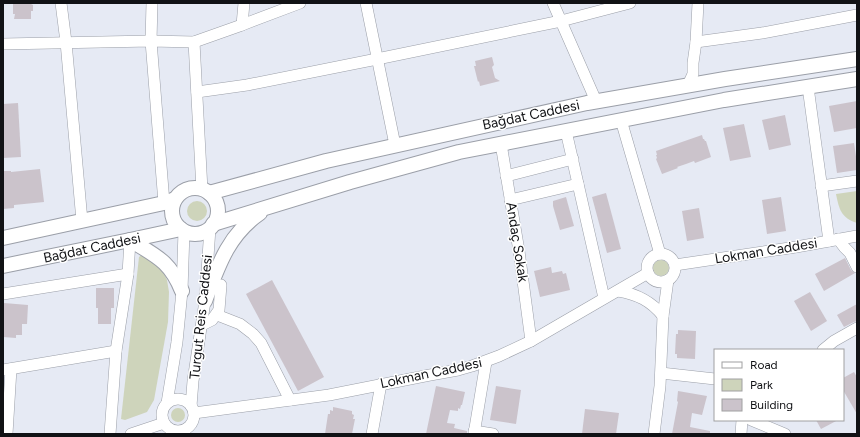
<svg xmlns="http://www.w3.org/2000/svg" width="860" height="437" font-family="Figtree,sans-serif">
  <rect width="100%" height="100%" fill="#e6eaf4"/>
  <g fill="#ced4bb">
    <path d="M857,191V223C841,218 839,209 836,194Z"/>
    <circle cx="197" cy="211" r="10"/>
    <path d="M143,254L160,265L167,280L169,292L168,322L154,400L147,412L125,420L121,419L139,257Z"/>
    <circle cx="661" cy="268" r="8"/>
    <circle cx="178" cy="415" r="7"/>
  </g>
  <g fill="#cbc3cb">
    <path d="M13,3H31V4L33,5V11H31V19H14L15,14H13Z"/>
    <path d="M492,57L494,65L492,67L495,78L500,81L480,86L479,81L478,82L474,66H476L475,61Z"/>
    <path d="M857,101V128L834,132L829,106Z"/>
    <path d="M18,103L21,157L3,158V104Z"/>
    <path d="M785,115L791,145L769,150L762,120Z"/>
    <path d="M744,124L751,157L730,161L723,128Z"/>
    <path d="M702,135L703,139H704L705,141H706L711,157L695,163L694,161L686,164L677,167L678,168L662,174L656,159L657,158L656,155H657L656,151Z"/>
    <path d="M854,143L857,163V170L837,173L833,146Z"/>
    <path d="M40,169L44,202L14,205V208L3,209V171H11V172Z"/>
    <path d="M606,193L621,249L607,253L592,197Z"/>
    <path d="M566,197L574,226L560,230L553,206V201Z"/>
    <path d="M781,197L786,231L767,234L762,200Z"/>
    <path d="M699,208L704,238L687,241L682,211Z"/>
    <path d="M845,258L851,270L855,273L824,291L815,274Z"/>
    <path d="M551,267L552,273L562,271L563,274L566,273L570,290L540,297L534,271Z"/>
    <path d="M272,280L324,377L298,391L246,294Z"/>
    <path d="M96,288H114V308H111V324H98V308H96Z"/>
    <path d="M810,292L827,321L811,331L794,301Z"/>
    <path d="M4,303L28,305L27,324H22V335H16V338L3,337Z"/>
    <path d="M857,304V321L854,322L844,327L837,315Z"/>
    <path d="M678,330L696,331L695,359L677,358V354H675L676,334H678Z"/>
    <path d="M854,372L857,377V414L843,390V378Z"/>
    <path d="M436,386L465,392L462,405H461L460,409L458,408V411L450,410L447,423L455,424L454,428L467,431V434H426Z"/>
    <path d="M496,386L521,390L516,424L490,420Z"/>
    <path d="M678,391L707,396L702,415L692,413L690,427L710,431V434H672L678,402L677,401Z"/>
    <path d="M333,407L352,411V414L354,415L353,419H355L352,434H325L328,414H330V410L333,411Z"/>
    <path d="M585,409L619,413L616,434H582Z"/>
    <path d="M816,420H838L821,429Z"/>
  </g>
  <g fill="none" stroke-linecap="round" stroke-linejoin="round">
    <g stroke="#9b9fa8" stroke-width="12">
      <g id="minor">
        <path d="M61,3L66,42L82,221"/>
        <path d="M152,3L151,41L164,203"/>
        <path d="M366,3L395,145"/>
        <path d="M553,3L596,101"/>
        <path d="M242,25L244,3"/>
        <path d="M194,42L202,190"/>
        <path d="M696,42L762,33L857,15"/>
        <path d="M3,44L151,41L194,42L242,25L300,3"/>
        <path d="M688,85L693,74V63L696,42L698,3"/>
        <path d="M808,87L829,241"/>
        <path d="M197,92L247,85L377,59L561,21L630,3"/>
        <path d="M621,120L660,254"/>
        <path d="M566,131L604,298"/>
        <path d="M501,144L519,251L531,341"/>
        <path d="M506,176L573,159"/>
        <path d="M821,186L857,181"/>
        <path d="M510,200L578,184"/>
        <path d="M838,239L844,247L850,253L857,267"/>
        <circle cx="661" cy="268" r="14"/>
        <path d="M675,265L796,247L857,236"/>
        <path d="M618,291C637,294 651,301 663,316"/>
        <path d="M3,294L128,274"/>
        <path d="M217,315L240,324L253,334L261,343L290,400"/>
        <path d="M202,325L212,320L219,310L221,285"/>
        <path d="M823,350L834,341L857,328"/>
        <path d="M3,370L116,351"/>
        <path d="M661,373L715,379"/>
        <circle cx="178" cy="415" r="16"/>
        <path d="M167,403L177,342L182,291L184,231"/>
        <path d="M191,406L193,381L205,301L210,228"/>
        <path d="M194,413L329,395L430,375L458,370L472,366L499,356L531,341L648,273"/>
        <path d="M751,420L785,434"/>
        <path d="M474,431L493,434"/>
        <path d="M7,434L11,369"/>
        <path d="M110,434L116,351L128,274L130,240"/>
        <path d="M131,434L164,423"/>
        <path d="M372,434L381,384"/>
        <path d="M474,434L486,362"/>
        <path d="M654,434L660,386L663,316L668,280"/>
        <path d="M741,434L742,420"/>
      </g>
    </g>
    <g stroke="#9b9fa8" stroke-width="16">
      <g id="major">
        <circle cx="195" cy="211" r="23"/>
        <path d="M209,193L326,161L587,103L725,79L857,59"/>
        <path d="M213,224L350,182L459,152L724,100L857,79"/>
        <path d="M3,238L164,203L175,199"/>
        <path d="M130,240C156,256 170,261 182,291"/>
        <path d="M3,266L130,240L181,229"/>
        <path d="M205,301C218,266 228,235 260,213"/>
      </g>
    </g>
    <use href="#minor" stroke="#fff" stroke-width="11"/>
    <use href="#major" stroke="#fff" stroke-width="14"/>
  </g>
  <g text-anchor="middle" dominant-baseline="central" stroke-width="3" stroke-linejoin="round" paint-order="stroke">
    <g font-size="14" fill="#111215" stroke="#fff">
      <text transform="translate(531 115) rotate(-12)">Bağdat Caddesi</text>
      <text transform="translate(517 242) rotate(81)">Andaç Sokak</text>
      <text transform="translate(92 248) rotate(-12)">Bağdat Caddesi</text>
      <text transform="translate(766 251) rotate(-9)">Lokman Caddesi</text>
      <text transform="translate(201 317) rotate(-84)">Turgut Reis Caddesi</text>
      <text transform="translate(431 373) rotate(-12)">Lokman Caddesi</text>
    </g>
  </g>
  <rect width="860" height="437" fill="none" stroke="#111215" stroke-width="8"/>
  <rect x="714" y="349" width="130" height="72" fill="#ffffff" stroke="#a0a0a1"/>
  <rect x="722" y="362" width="20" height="6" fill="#ffffff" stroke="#a0a0a1"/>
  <text x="750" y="369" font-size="12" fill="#111215">Road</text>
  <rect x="722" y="379" width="20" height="12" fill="#ced4bb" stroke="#a0a0a1"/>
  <text x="750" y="389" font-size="12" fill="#111215">Park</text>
  <rect x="722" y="399" width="20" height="12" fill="#cbc3cb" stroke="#a0a0a1"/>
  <text x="750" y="409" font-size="12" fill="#111215">Building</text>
</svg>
